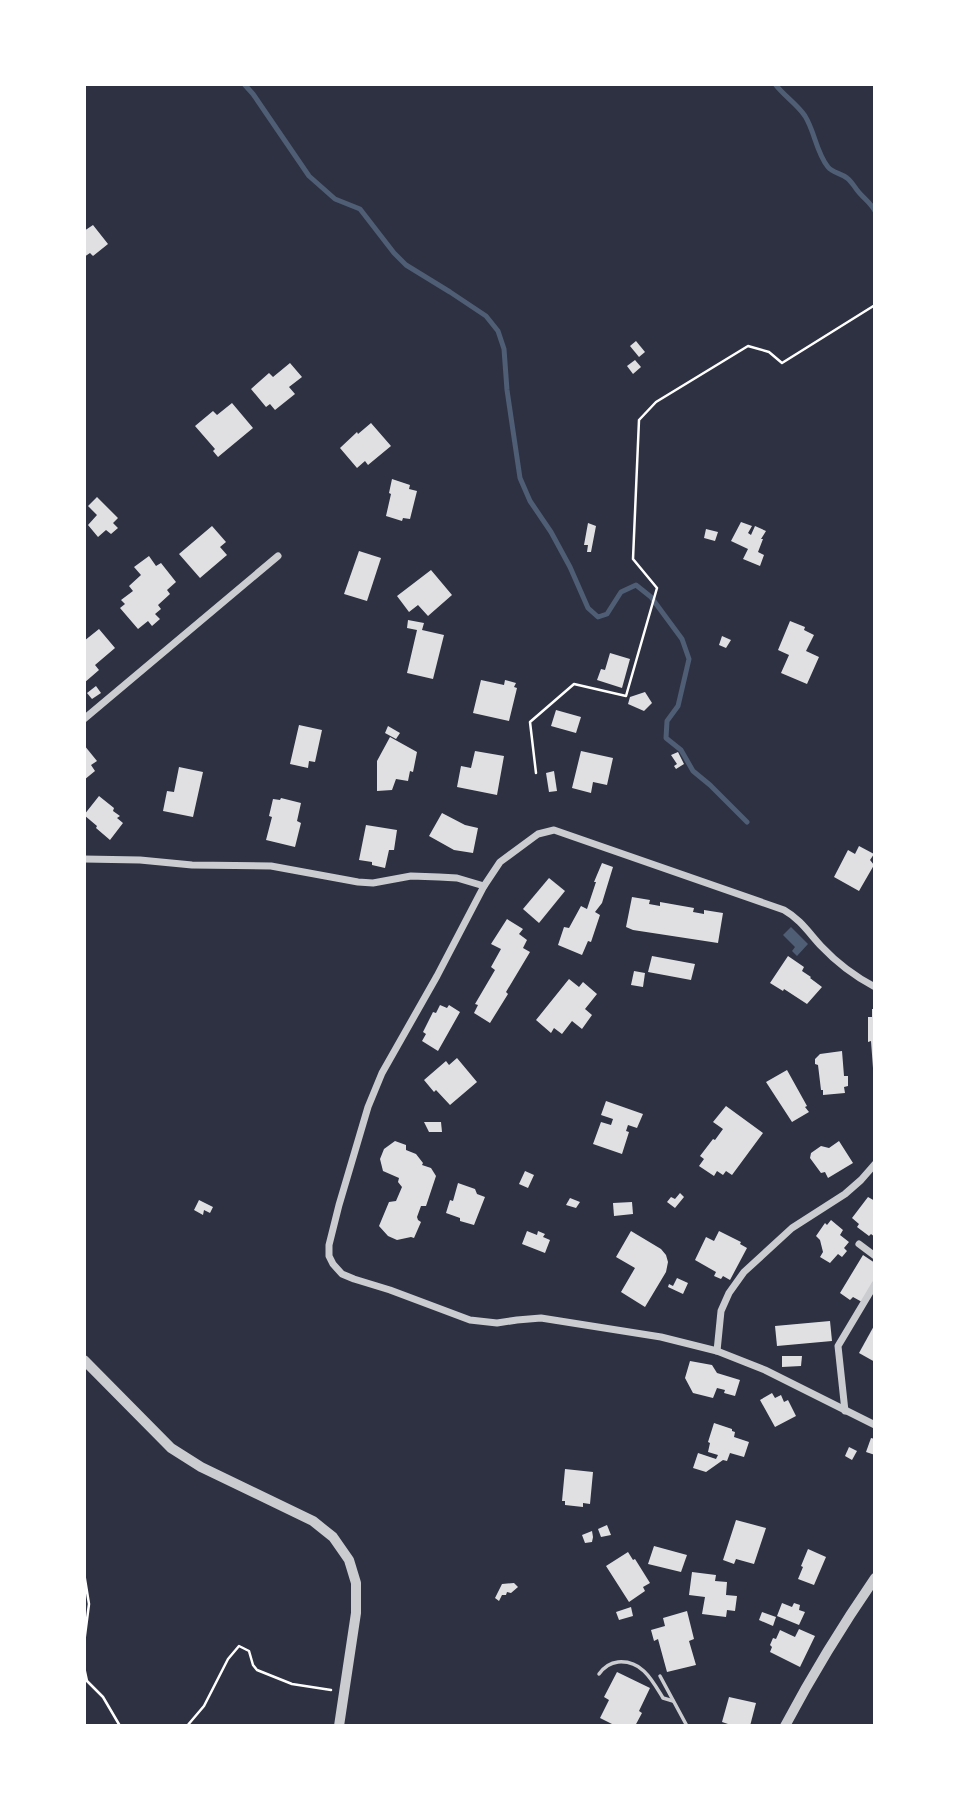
<svg xmlns="http://www.w3.org/2000/svg" width="959" height="1810" font-family="'Open Sans',sans-serif">
  <rect width="100%" height="100%" fill="#2d3142"/>
  <path fill="#4f5d75" d="M791,927L808,944L797,956L792,951L795,947L783,935Z"/>
  <g fill="none" stroke-linecap="round" stroke-linejoin="round">
    <g stroke="#4f5d75" stroke-width="5">
      <path d="M244,84L253,94L309,176L335,199L360,209L394,253L406,265L450,292L486,316L498,331L504,349L507,390L520,478L530,501L551,532L570,567L588,608L598,617L607,614L621,592L636,585L651,597L682,639L689,659L678,706L667,721L666,738L681,750L693,771L710,785L747,822"/>
      <path d="M775,84C784,96 797,104 805,116C815,132 816,152 828,167C833,173 841,173 847,178C851,181 854,186 857,190C863,198 870,202 875,211"/>
    </g>
  </g>
  <g fill="#e0e0e3">
    <path d="M93,225L108,244L93,256L90,253L84,257V231Z"/>
    <path d="M636,341L645,352L639,357L630,346Z"/>
    <path d="M635,360L641,367L633,374L627,366Z"/>
    <path d="M290,363L302,377L289,387L295,394L275,410L270,404L266,407L251,389L269,373L273,377Z"/>
    <path d="M232,403L253,428L218,457L213,451L215,449L195,426L213,411L217,415Z"/>
    <path d="M371,423L391,446L368,465L365,461L357,468L340,448L357,432L358,434Z"/>
    <path d="M392,479L410,485L409,489L417,491L410,519L403,518L402,521L386,516L391,494L389,493Z"/>
    <path d="M97,497L118,518L113,523L118,528L111,534L106,530L98,537L88,525L97,515L88,506Z"/>
    <path d="M741,522L752,526L748,533L751,535L755,526L766,531L761,539H763L758,552L764,555L760,566L743,559L748,549L731,541Z"/>
    <path d="M588,523L596,526L591,552H587L588,545H584Z"/>
    <path d="M212,526L226,542L220,547L227,555L200,578L179,554Z"/>
    <path d="M706,529L718,532L715,541L704,538Z"/>
    <path d="M359,551L381,558L367,601L344,594Z"/>
    <path d="M149,556L156,566L161,563L176,582L167,590L170,594L158,605L161,609L155,614L160,619L152,626L148,621L138,629L120,608L125,604L121,600L133,591L129,586L141,575L134,567Z"/>
    <path d="M431,570L452,595L428,616L418,605L409,612L397,596Z"/>
    <path d="M408,620L424,623L422,630L444,635L433,679L407,673L417,630L407,628Z"/>
    <path d="M790,621L805,627L804,630L814,635L806,651L819,657L807,684L781,673L789,655L778,650Z"/>
    <path d="M99,629L115,648L95,665L99,670L84,683V641Z"/>
    <path d="M722,636L731,640L726,648L719,645Z"/>
    <path d="M610,653L630,659L622,688L597,680L601,669L605,670Z"/>
    <path d="M481,680L504,685L505,680L516,683L514,687L517,688L509,721L473,713Z"/>
    <path d="M96,686L101,693L92,699L87,693Z"/>
    <path d="M645,692L652,703L644,711L628,704L630,697Z"/>
    <path d="M556,710L581,717L576,733L551,726Z"/>
    <path d="M299,725L322,730L315,762L309,761L308,768L290,764Z"/>
    <path d="M388,726L400,733L396,739L385,733Z"/>
    <path d="M390,737L417,752L413,772L410,771L408,781L396,779L392,790L377,791V761Z"/>
    <path d="M84,745L97,761L91,765L95,771L84,780Z"/>
    <path d="M475,751L504,756L497,795L457,787L461,766L471,768Z"/>
    <path d="M581,751L613,758L607,785L593,782L591,793L572,788Z"/>
    <path d="M678,752L684,764L676,769L674,766L677,764L671,755Z"/>
    <path d="M179,767L203,772L193,817L163,811L167,791L174,792Z"/>
    <path d="M554,771L557,791L549,792L546,773Z"/>
    <path d="M99,796L114,808L113,811L120,816L117,818L123,823L110,840L96,828L97,826L84,815Z"/>
    <path d="M281,798L301,803L297,821L301,823L295,847L266,840L272,817L269,816L273,799L280,800Z"/>
    <path d="M442,813L465,825L478,828L473,853L454,850L429,836Z"/>
    <path d="M366,825L397,830L394,850H389L385,868L372,865V862L359,860Z"/>
    <path d="M859,846L874,854L870,860L874,865L859,891L834,877L848,850L855,854Z"/>
    <path d="M602,863L613,867L602,903L595,912L600,915L591,942L588,941L582,955L558,945L564,927L569,928L581,906L587,909L596,882H594Z"/>
    <path d="M549,878L565,891L539,923L523,909Z"/>
    <path d="M632,897L650,900L649,904L660,906V902L694,908L693,912L704,914V910L723,913L718,943L633,930L626,927Z"/>
    <path d="M507,919L523,929L519,934L527,940L523,948L530,952L506,992L508,994L490,1023L474,1013L478,1005L475,1004L495,970L491,967L501,949L491,944Z"/>
    <path d="M652,956L695,964L691,980L648,972Z"/>
    <path d="M788,956L804,967L802,971L811,977L810,978L822,987L807,1004L784,989L783,991L770,983Z"/>
    <path d="M634,971L645,973L643,987L631,985Z"/>
    <path d="M569,979L579,987L583,982L597,994L585,1009L592,1015L582,1029L572,1021L562,1034L554,1028L551,1033L536,1020Z"/>
    <path d="M440,1005L447,1008L449,1005L460,1012L438,1051L422,1041L426,1034L423,1032L433,1012L436,1013Z"/>
    <path d="M872,1009H875V1068H873L871,1041L868,1042V1017H872Z"/>
    <path d="M842,1051L844,1076H848V1086L844,1087L845,1093L823,1095V1090H821L818,1065L815,1064V1059L820,1054Z"/>
    <path d="M457,1058L477,1082L450,1105L436,1090L434,1092L424,1080L446,1061L449,1065Z"/>
    <path d="M787,1070L807,1106L805,1107L809,1112L792,1122L766,1082Z"/>
    <path d="M606,1101L643,1114L637,1128L628,1125L626,1131L629,1132L622,1154L593,1144L601,1122L611,1125L613,1119L601,1115Z"/>
    <path d="M726,1106L763,1133L732,1175L726,1171L723,1175L717,1171L714,1176L699,1166L704,1159L700,1156L713,1139L715,1140L723,1129L713,1122Z"/>
    <path d="M424,1122H441L442,1132H429Z"/>
    <path d="M395,1141L406,1145V1150L416,1154L423,1163L422,1165L431,1168L436,1176L426,1206H421L417,1217L418,1220L421,1222L414,1238L411,1237L397,1240L388,1236L379,1226L389,1202L396,1201L402,1187L398,1182L399,1178L383,1171L380,1159L384,1149Z"/>
    <path d="M839,1141L853,1163L828,1178L825,1172L821,1173L810,1158L811,1153L821,1146L829,1148Z"/>
    <path d="M525,1171L534,1175L528,1188L519,1184Z"/>
    <path d="M458,1183L475,1189L477,1194L485,1197L474,1225L460,1221V1218L446,1213L450,1200L453,1201Z"/>
    <path d="M680,1193L684,1197L675,1208L667,1202L671,1197L675,1199Z"/>
    <path d="M868,1197L875,1201V1237L871,1234L869,1236L857,1227L859,1224L852,1218Z"/>
    <path d="M570,1198L580,1202L576,1208L566,1205Z"/>
    <path d="M199,1200L213,1207L210,1213L204,1210L203,1215L194,1210Z"/>
    <path d="M632,1202L633,1214L614,1216L613,1203Z"/>
    <path d="M831,1220L843,1230L840,1235L849,1242L844,1248L847,1251L842,1257L838,1254L830,1263L820,1257L823,1252L820,1240L816,1236L825,1223L827,1225Z"/>
    <path d="M527,1231L537,1235L538,1231L545,1234L543,1237L550,1240L545,1253L522,1244Z"/>
    <path d="M631,1231L661,1249L666,1255L668,1262L666,1272L645,1307L621,1292L635,1268L616,1257Z"/>
    <path d="M719,1231L741,1242L740,1244L747,1248L730,1280L723,1276L721,1279L714,1276L716,1272L695,1260L706,1237L714,1241Z"/>
    <path d="M863,1255L875,1263V1280L862,1302L853,1297L850,1300L840,1293Z"/>
    <path d="M677,1278L688,1283L683,1294L668,1287L669,1284L673,1286Z"/>
    <path d="M830,1321L832,1341L777,1346L775,1326Z"/>
    <path d="M875,1324V1362L859,1353Z"/>
    <path d="M782,1356H802L801,1366L782,1367Z"/>
    <path d="M690,1361L712,1365L717,1373L740,1380L735,1396L724,1393L725,1390L717,1388L713,1398L693,1393L685,1378Z"/>
    <path d="M772,1393L775,1398L781,1395L784,1402L788,1400L796,1416L775,1427L760,1400Z"/>
    <path d="M714,1423L732,1429V1431L735,1432L734,1437L749,1442L744,1457L730,1453L727,1461L723,1460L706,1472L693,1468L698,1453L716,1459L718,1455L708,1452L710,1443L708,1442Z"/>
    <path d="M871,1438L875,1439V1455L866,1452Z"/>
    <path d="M849,1447L857,1451L852,1460L845,1456Z"/>
    <path d="M565,1469L593,1472L590,1504L583,1503V1507L565,1505V1501H562Z"/>
    <path d="M736,1520L766,1528L754,1564L736,1559L734,1564L723,1560Z"/>
    <path d="M607,1525L611,1535L601,1537L598,1529Z"/>
    <path d="M592,1531L593,1537L592,1542L585,1543L582,1535Z"/>
    <path d="M654,1546L687,1555L681,1572L648,1564Z"/>
    <path d="M808,1549L826,1557L814,1585L798,1579L803,1567L801,1566Z"/>
    <path d="M628,1552L633,1560L635,1559L650,1583L643,1587L645,1591L629,1602L606,1566Z"/>
    <path d="M692,1572L716,1575L715,1581L727,1582L726,1595L737,1596L735,1611L727,1610L726,1617L702,1614L705,1597L689,1595Z"/>
    <path d="M514,1583L518,1587L511,1593L507,1592L506,1595H502L499,1601L495,1598L502,1584Z"/>
    <path d="M782,1603L792,1607L794,1603L800,1605L799,1610L805,1612L799,1625L777,1616Z"/>
    <path d="M631,1607L633,1616L619,1620L616,1612Z"/>
    <path d="M687,1611L694,1639L689,1641L696,1665L667,1672L658,1639L654,1641L651,1630L665,1626L663,1618Z"/>
    <path d="M762,1612L776,1617L773,1626L759,1620Z"/>
    <path d="M799,1629L815,1636L800,1667L770,1652L772,1647L770,1645L773,1638L776,1639L780,1630L795,1637Z"/>
    <path d="M617,1672L650,1688L639,1711L642,1713L635,1726H616L600,1718L609,1700L604,1697Z"/>
    <path d="M729,1697L756,1703L750,1726H734L722,1722Z"/>
  </g>
  <g fill="none" stroke-linecap="round" stroke-linejoin="round">
    <g stroke="#fff" stroke-width="2.5">
      <path d="M536,773L530,722L574,684L626,696L657,588L633,559L639,420L656,402L748,346L769,352L782,363L875,305"/>
      <path d="M84,1573L89,1604L84,1643"/>
      <path d="M84,1667L87,1681L103,1697L120,1726"/>
      <path d="M187,1726L204,1706L228,1659L239,1646L249,1651L253,1665L257,1670L292,1684L331,1690"/>
    </g>
    <g stroke="#caccd0" stroke-width="3.5">
      <path d="M599,1674C604,1667 609,1663 618,1662C642,1660 652,1680 663,1698L673,1701"/>
      <path d="M660,1676L687,1726"/>
    </g>
    <g stroke="#caccd0" stroke-width="7">
      <path d="M84,719L278,556"/>
      <path d="M84,859L140,860L192,865L271,866L358,882L373,883L411,876L439,877L457,878L484,886L500,862L538,834L554,830L784,910C800,919 809,933 821,946C837,963 854,976 875,987"/>
      <path d="M484,886L437,976L382,1073L368,1107L339,1205L329,1245V1256L333,1264L342,1274L354,1279L390,1290L470,1320L497,1323L517,1320L541,1318L661,1337L717,1351L765,1370L875,1425"/>
      <path d="M859,1244L875,1256"/>
      <path d="M717,1351L721,1311L729,1293L744,1272L792,1228L845,1194L861,1180L875,1164"/>
      <path d="M845,1411L838,1346L875,1284"/>
    </g>
    <g stroke="#caccd0" stroke-width="10">
      <path d="M84,1360L171,1448L201,1467L313,1521L333,1537L349,1560L356,1583V1613L339,1726"/>
      <path d="M785,1726C812,1675 842,1626 875,1578"/>
    </g>
  </g>
  <rect width="959" height="1810" fill="none" stroke="#ffffff" stroke-width="172"/>
</svg>
